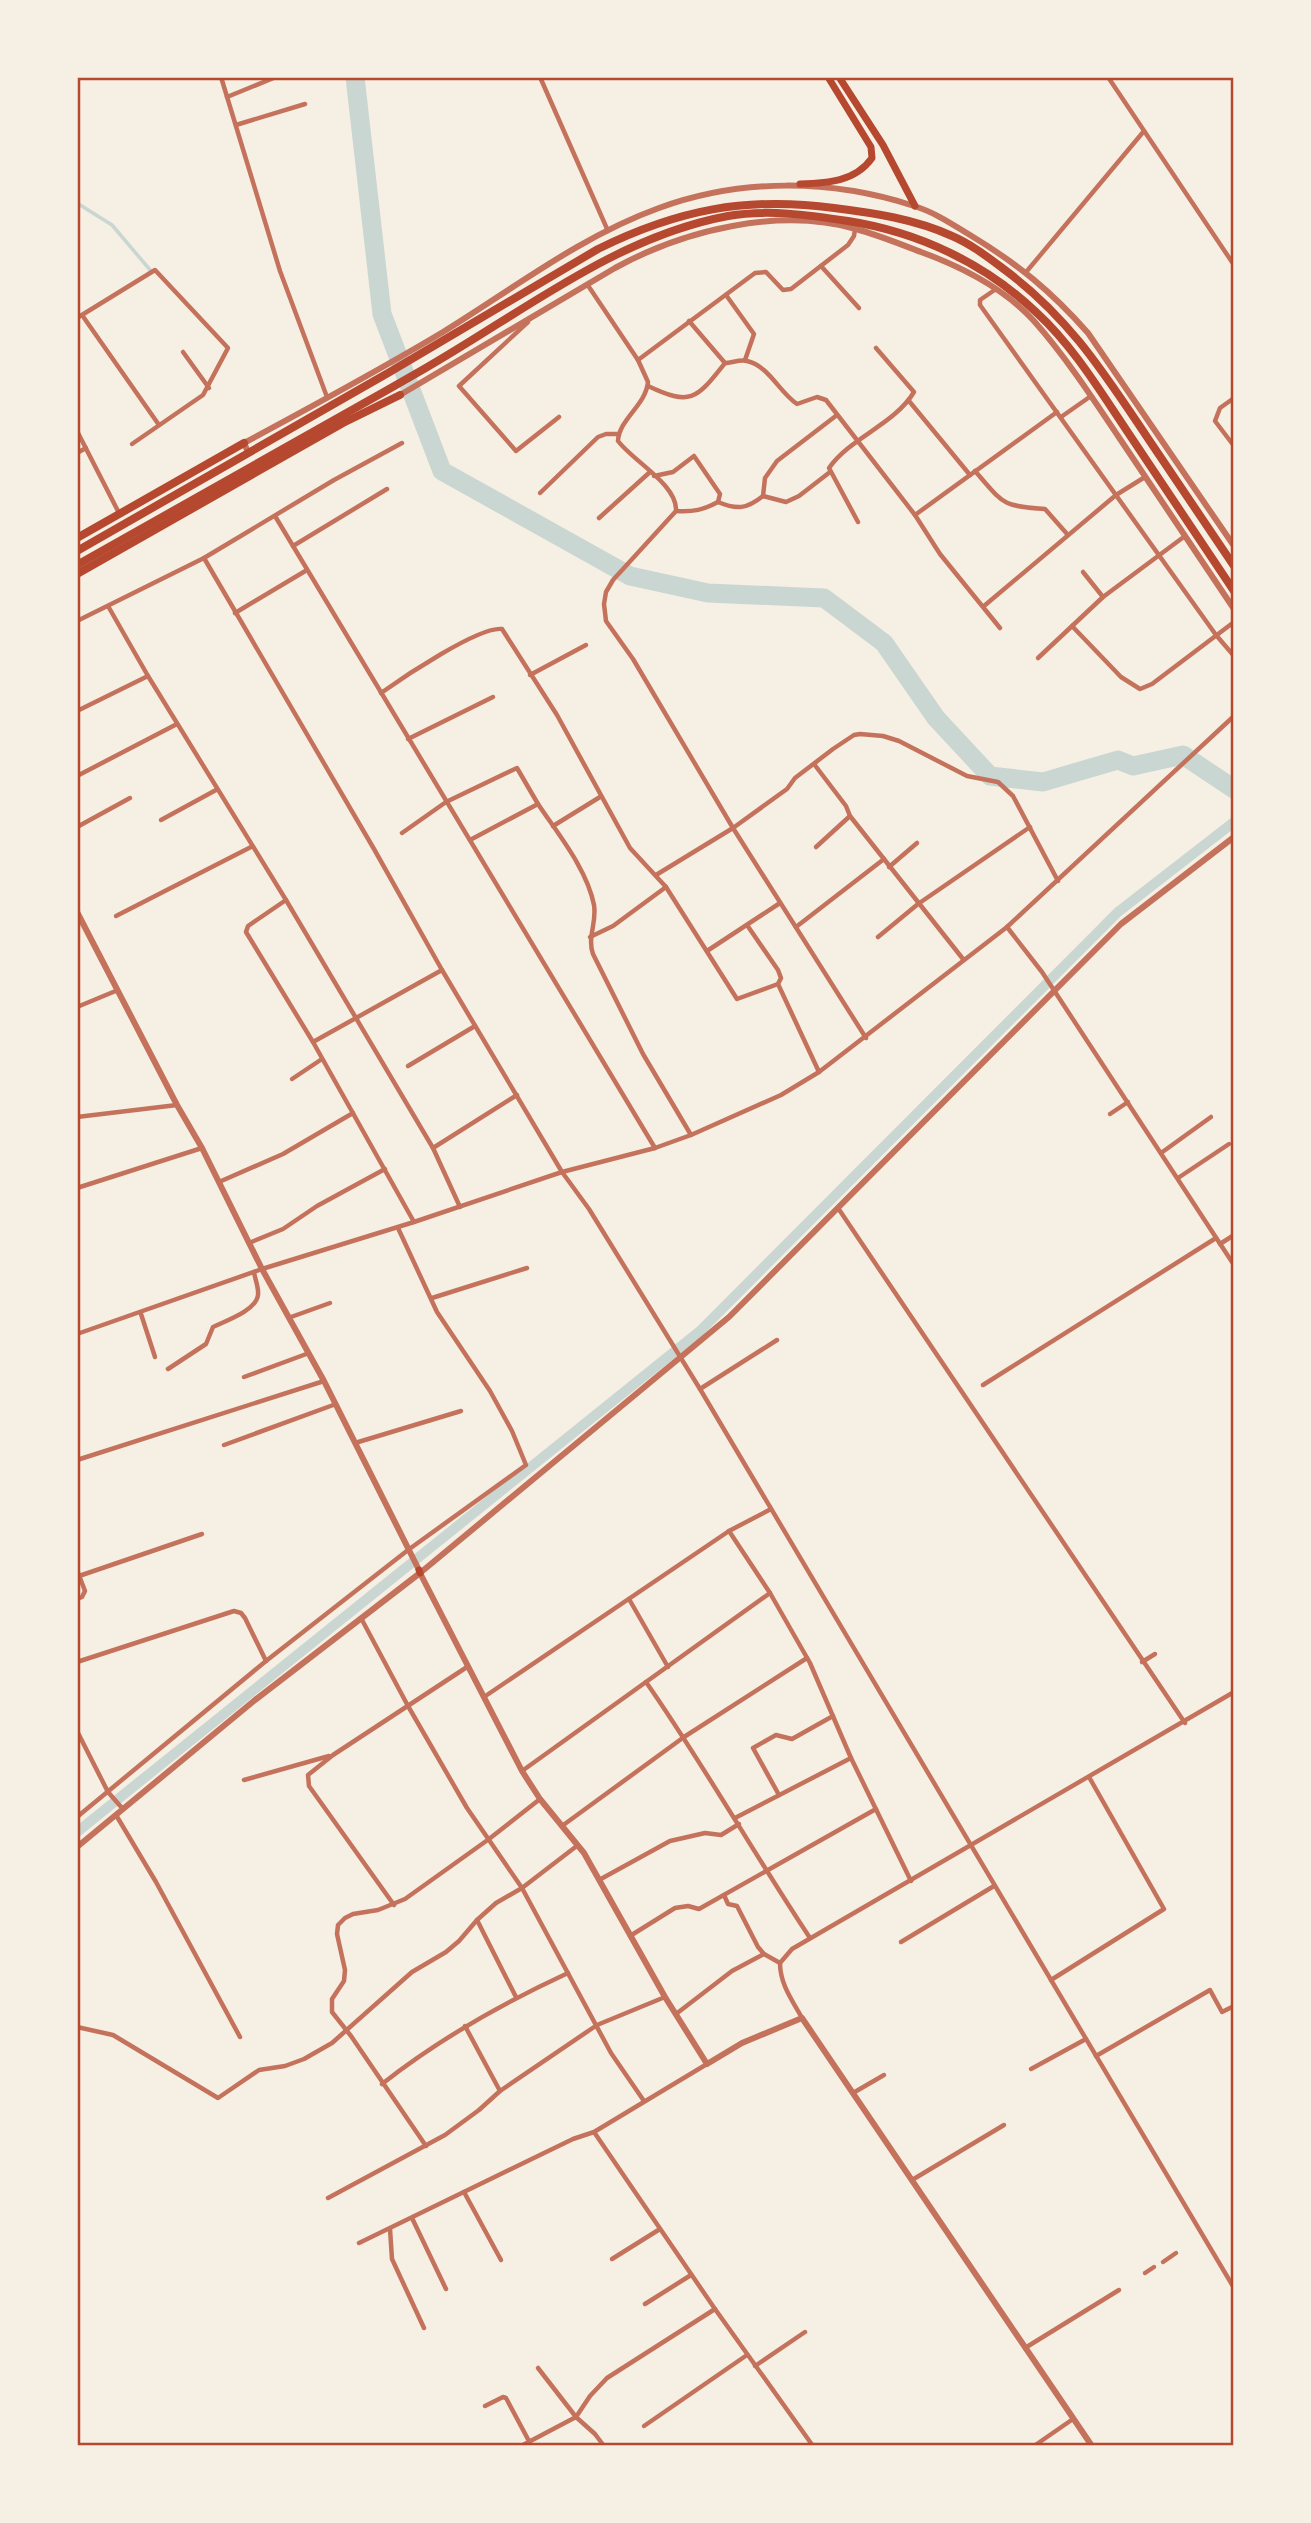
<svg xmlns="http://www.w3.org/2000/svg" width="1311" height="2523" font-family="'Nunito Sans',sans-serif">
  <rect width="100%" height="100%" fill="#f6efe4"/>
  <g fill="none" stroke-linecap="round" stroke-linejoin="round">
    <path stroke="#c9d6d2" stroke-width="3.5" d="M77,203L112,225L151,271"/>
    <path stroke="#c9d6d2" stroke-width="10" d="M77,1832L700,1331L1118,912L1234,822"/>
    <path stroke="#c9d6d2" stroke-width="19" d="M355,77L382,314L442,471L630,576L708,593L824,598L884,643L936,718L990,776L1043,782L1118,760L1133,766L1183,755L1234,789"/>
    <g stroke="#c5725c" stroke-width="4.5">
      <path d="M221,77L280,271L327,397"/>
      <path d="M540,77L608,231"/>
      <path d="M1108,77L1234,265"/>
      <path d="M227,97L276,77"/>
      <path d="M236,125L305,104"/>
      <path d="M821,266L859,308"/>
      <path d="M1027,271L1144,131"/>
      <path d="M587,284L638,360L648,382C646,405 619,419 618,441C633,461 678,485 676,511L613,580L606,592L604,604L606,621L633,659L733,828L866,1038"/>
      <path d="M996,289L980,300V305L1216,635L1234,656"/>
      <path d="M726,295L754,334L745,360"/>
      <path d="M82,315L159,425"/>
      <path d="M77,318L155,270L228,348L203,395L132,444"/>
      <path d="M689,321L725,363C732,363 740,359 747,361C769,366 779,392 797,404L817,397L826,400L915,515L940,554L1000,628"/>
      <path d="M528,322L459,386L516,451L559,417"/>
      <path d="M183,352L209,388"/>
      <path d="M638,360L755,273L766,272L783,290L791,289L848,245L854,236L855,229"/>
      <path d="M648,386C692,407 697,398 725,363"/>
      <path d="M1234,398L1220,408L1215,421L1234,446"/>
      <path d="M909,401L970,475"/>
      <path d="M1061,417L1091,396"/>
      <path d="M77,431L119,513"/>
      <path d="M77,453L86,448"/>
      <path d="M975,471C1004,504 1001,506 1045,509L1068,535"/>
      <path d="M654,476L673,472L694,456L720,494L718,502C703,510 694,512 676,511"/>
      <path d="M540,493L598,437L606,434H618"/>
      <path d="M763,496L786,502L799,496L830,472"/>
      <path d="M718,502C737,510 747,509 763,496L765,478L777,461L837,415"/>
      <path d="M915,515L1057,412"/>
      <path d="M275,516L655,1148"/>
      <path d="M599,518L650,472"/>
      <path d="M858,522L829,468C851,437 894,425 914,392L876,348"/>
      <path d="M293,546L387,489"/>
      <path d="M204,558L374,849L442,970L562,1172L589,1209L700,1389L1234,2288"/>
      <path d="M1083,572L1103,597"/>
      <path d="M108,606L148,676L286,900L433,1148L460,1207"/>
      <path d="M984,606L1116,495L1145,477"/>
      <path d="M235,613L307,570"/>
      <path d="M77,621L204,558L334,480L402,443"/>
      <path d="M1072,626L1121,677L1140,689L1152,684L1234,622"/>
      <path d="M1038,658L1103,597L1185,536"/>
      <path d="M530,675L586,645"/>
      <path d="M381,693C402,678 479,626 502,629L557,715L630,848L666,887L737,999L778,984L781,978L778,970L747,925"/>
      <path d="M77,711L148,676"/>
      <path d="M408,739L493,697"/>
      <path d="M814,764L846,806L850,816L963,959"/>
      <path d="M77,776L177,724"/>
      <path d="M538,804C558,834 587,869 594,905C597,923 587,937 593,954L643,1054L691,1135"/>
      <path d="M161,820L216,790"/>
      <path d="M553,826L600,797"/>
      <path d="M77,827L130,798"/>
      <path d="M402,833L446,802L517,768L538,804L470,840"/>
      <path d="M816,847L850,816"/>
      <path d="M889,867L917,843"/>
      <path d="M656,875L733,828L787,789L795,778L833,749L854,735L860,734L883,736L899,741L967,776L998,782L1013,796L1058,881"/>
      <path d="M286,900L248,926L246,932L313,1042L414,1222"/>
      <path d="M116,916L251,847"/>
      <path d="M796,927L884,859"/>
      <path d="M1007,927L1042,972L1234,1265"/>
      <path d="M590,937L613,926L666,887"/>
      <path d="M878,937L918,904L1030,827"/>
      <path d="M707,951L780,903"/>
      <path d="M778,984L819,1072"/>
      <path d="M77,1007L118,990"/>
      <path d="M313,1042L442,970"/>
      <path d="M408,1066L475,1026"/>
      <path d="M292,1079L322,1059"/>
      <path d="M1110,1114L1128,1102"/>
      <path d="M77,1117L177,1105"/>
      <path d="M433,1148L517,1095"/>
      <path d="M1161,1153L1211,1117"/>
      <path d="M1178,1178L1229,1144"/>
      <path d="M219,1182L283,1154L353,1113"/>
      <path d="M77,1188L202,1148"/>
      <path d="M838,1208L1185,1723"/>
      <path d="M249,1243L283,1229L317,1206L385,1169"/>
      <path d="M1220,1244L1234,1235"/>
      <path d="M432,1298L527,1268"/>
      <path d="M141,1314L155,1357"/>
      <path d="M291,1317L330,1303"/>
      <path d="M77,1334L262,1269L414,1222L562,1172L655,1148L691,1135L781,1095L819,1072L1007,927L1234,716"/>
      <path d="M168,1369L206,1344L213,1327C225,1321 256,1311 258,1295C259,1288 255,1279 254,1272"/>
      <path d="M244,1377L309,1353"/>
      <path d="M983,1385L1216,1238"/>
      <path d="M700,1389L777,1340"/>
      <path d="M355,1443L461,1411"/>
      <path d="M224,1445L336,1404"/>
      <path d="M77,1460L324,1381"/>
      <path d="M729,1531L770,1593L810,1663L851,1758L911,1881"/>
      <path d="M77,1570L85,1591L82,1597L77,1599"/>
      <path d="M79,1576L202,1534"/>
      <path d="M629,1599L668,1667"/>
      <path d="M361,1618L408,1706L467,1808L522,1888L611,2053L644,2101"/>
      <path d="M77,1662L234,1611L241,1613L245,1618L266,1661"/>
      <path d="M1142,1662L1155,1654"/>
      <path d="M646,1682C704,1765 754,1854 810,1938"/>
      <path d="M484,1697L729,1531L771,1509"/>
      <path d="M77,1731L108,1792L122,1808"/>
      <path d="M522,1771L770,1593"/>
      <path d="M244,1780L329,1756"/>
      <path d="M779,1795L753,1748L776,1735L792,1739L833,1716"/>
      <path d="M116,1815L156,1882L240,2037"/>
      <path d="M77,1817L266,1661L408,1550L526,1465L512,1431L490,1391L437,1312L398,1228"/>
      <path d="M735,1818L851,1758"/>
      <path d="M562,1826L684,1737L807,1658"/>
      <path d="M599,1880L670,1841L705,1833L721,1835L739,1824"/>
      <path d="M724,1895L728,1904L737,1906L758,1947L764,1954L780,1963"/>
      <path d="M394,1905L309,1786L308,1775L333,1755L467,1667"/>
      <path d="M477,1920L516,1997"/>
      <path d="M630,1936L675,1908L688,1906L699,1909L876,1809"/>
      <path d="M901,1942L994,1886"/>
      <path d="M1051,1980L1164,1909L1089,1777"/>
      <path d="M676,2014L732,1971L764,1954"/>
      <path d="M802,2018C792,2000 780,1984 780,1963L792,1949L1234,1692"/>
      <path d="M465,2026L500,2091"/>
      <path d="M77,2027L113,2035L218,2098L259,2070L285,2066L304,2059L332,2043L412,1972L446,1952L459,1941L477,1920L496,1903L522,1888L578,1845"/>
      <path d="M1096,2056L1210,1990L1222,2012L1234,2006"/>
      <path d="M1031,2069L1086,2039"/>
      <path d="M382,2084C439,2039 501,2004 568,1973"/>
      <path d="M853,2093L884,2075"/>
      <path d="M594,2132L715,2309L813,2446"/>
      <path d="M426,2146L351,2036L332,2012V1999L344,1981L345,1970L337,1934L338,1925L345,1918L353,1914L378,1910L405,1899L489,1839L540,1799"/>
      <path d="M912,2180L1004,2125"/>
      <path d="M464,2192L501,2260"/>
      <path d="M328,2198L445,2135L479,2110L500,2091L597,2025L665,1997"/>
      <path d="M412,2218L446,2289"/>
      <path d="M390,2229L392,2259L424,2328"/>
      <path d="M359,2243L573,2139L594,2132L707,2064"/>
      <path d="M612,2259L660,2229"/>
      <path d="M1163,2262L1176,2253"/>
      <path d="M1145,2273L1154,2267"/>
      <path d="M645,2304L691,2275"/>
      <path d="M1025,2348L1119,2290"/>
      <path d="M755,2366L805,2332"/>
      <path d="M538,2368L576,2417L590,2396L607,2378L715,2309"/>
      <path d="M485,2406L503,2397L506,2398L530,2443"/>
      <path d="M644,2426L747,2355"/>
      <path d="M521,2446L576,2417L595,2434L604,2446"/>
      <path d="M1034,2446L1073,2419"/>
    </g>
    <g stroke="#c5725c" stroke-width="6">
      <path d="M400,395L615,268C684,230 779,207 856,229C878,235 900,244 921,252C962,267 1004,288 1034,321C1065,356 1092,397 1118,436C1157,494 1195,551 1234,609"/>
      <path d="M248,452L244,443C311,407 378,371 443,332C513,289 581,236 659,208C741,178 831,179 914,206C934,212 952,224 970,235C1018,264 1051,291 1088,333L1234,546"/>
      <path d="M77,912L177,1105L202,1148L262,1269L324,1381L419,1570"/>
      <path d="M420,1573L522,1771L540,1799L584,1853L665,1997L707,2064L742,2043L802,2018L1092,2446"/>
      <path d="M77,1847L255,1700L420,1573L729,1317L1121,924L1234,837"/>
    </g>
    <g stroke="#b5482f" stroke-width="7">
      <path d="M839,77L883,145L915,206"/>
      <path d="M800,184C827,183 855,182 872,158L871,147L828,77"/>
      <path d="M419,1570L420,1573"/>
    </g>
    <g stroke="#b5482f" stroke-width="8">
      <path d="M77,538L244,443"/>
      <path d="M77,551L388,373L598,249C677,210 746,196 834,208C874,213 915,219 952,236C971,244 989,258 1005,270C1068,317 1102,370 1145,434C1175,478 1204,522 1234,566"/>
      <path d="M77,565C193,499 309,435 424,369C522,313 615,237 728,216C767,209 809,215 848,221C918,232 985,263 1037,313C1073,346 1100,391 1127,431C1163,485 1199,538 1234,591"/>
      <path d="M77,574L343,423L400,395"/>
    </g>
  </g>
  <rect width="1311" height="2523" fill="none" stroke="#f6efe4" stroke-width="158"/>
  <rect x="79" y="79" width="1153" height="2365" fill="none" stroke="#b5482f" stroke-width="2.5"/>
</svg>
